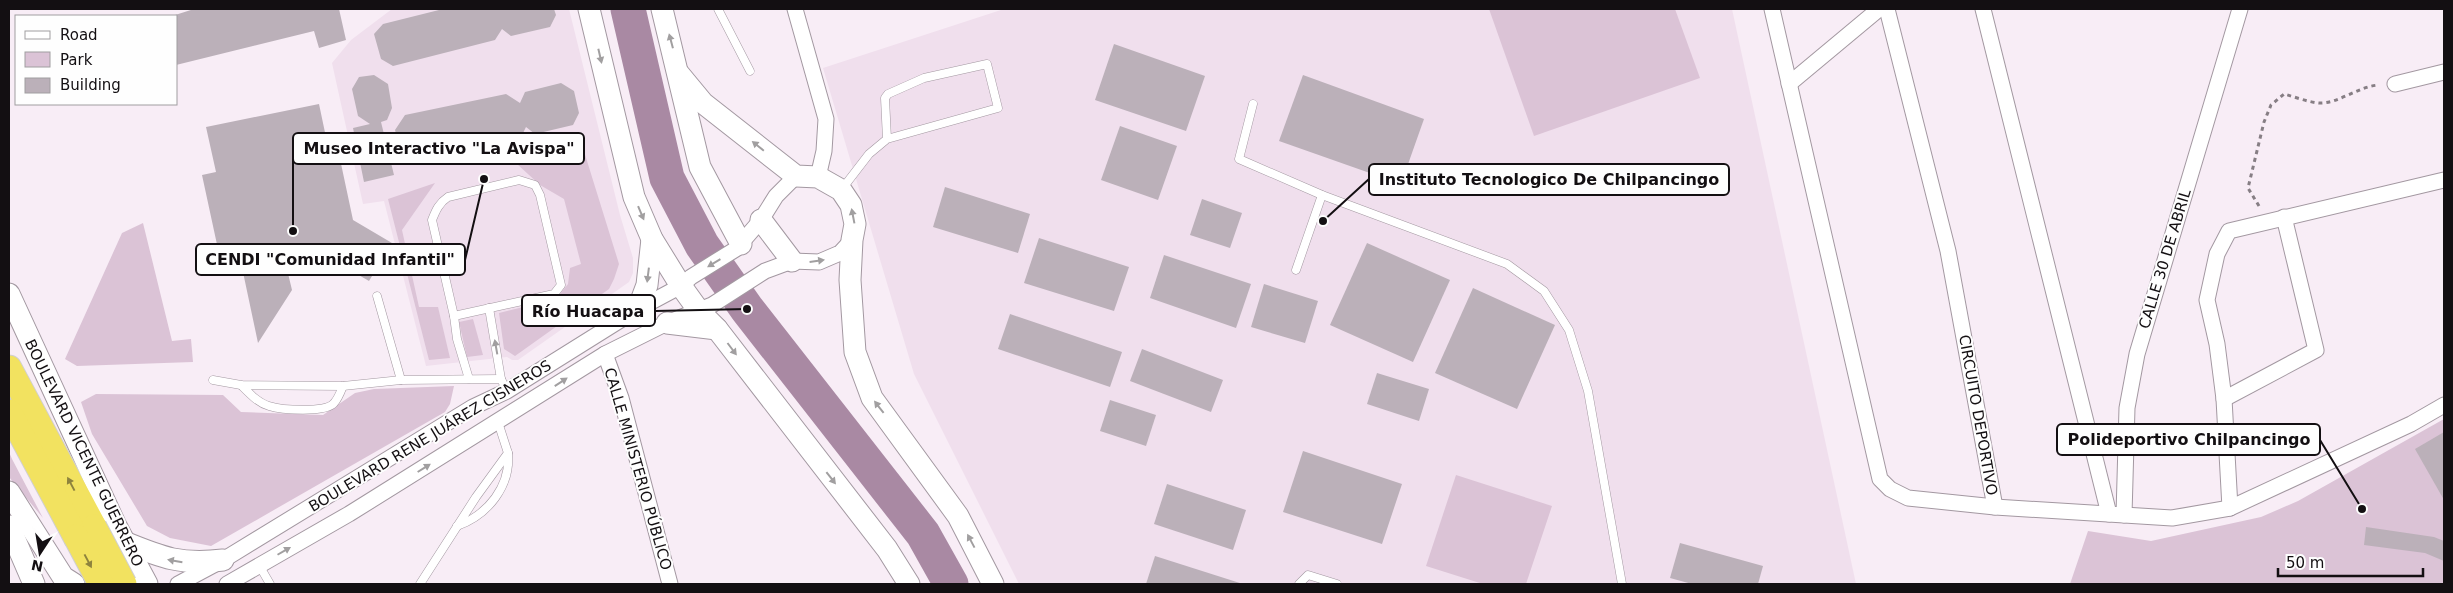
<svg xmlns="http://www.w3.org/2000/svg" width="2453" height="593" font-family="'DejaVu Sans',sans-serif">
  <rect width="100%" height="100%" fill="#f8edf6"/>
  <g fill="#f0dfed">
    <path d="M392,9H569L620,215L633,258V273L629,282L518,360H512L507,357L426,366L384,201L363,204L332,63L351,40Z"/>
    <path d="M1004,9H1732L1856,584H1019L914,374L823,68Z"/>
  </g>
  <g fill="#dbc3d6">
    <path d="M1489,9H1675L1700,78L1534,136Z"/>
    <path d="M583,148L619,264L614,279L609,289L515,356L504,349L499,313L556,299L568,284L570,268L581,264L564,199L540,185L517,164Z"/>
    <path d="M435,183L402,230L419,307H438L450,358L429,360L388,199Z"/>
    <path d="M143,223L172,341L191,339L193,362L77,366L65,359L122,233Z"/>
    <path d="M473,319L483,355L467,357L459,322Z"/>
    <path d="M454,386L450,404L445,412L211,546L170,538L147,526L92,434L81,402L96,394L223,395L241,412L323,415L355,393L374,389Z"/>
    <path d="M2444,419V584H2070L2088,531L2151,541L2261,517L2298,501Z"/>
    <path d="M9,452L12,459L43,518L9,477Z"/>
    <path d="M1456,475L1552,506L1526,584H1483L1426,566Z"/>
  </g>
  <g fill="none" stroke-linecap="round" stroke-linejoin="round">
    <path stroke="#a989a3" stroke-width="35" d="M628,9L667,178L702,245L747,309L923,534L951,584"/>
  </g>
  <g fill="#bbb0b9">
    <path d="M194,9H339L346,40L319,48L314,31L176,65V16H172Z"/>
    <path d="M443,9H554L556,15L550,27L511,36L502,29L495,40L393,66L381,59L374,34L383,24Z"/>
    <path d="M1114,44L1205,76L1186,131L1095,100Z"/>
    <path d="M374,75L388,84L392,108L387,120L381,122L394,175L364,182L353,128L370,124L358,116L352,89L359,77Z"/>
    <path d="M1303,75L1424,119L1401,184L1279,141Z"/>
    <path d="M561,83L574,91L579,113L573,125L535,134L526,127L520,139L416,162L402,155L395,130L405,115L506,94L520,103L525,92Z"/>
    <path d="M319,104L331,161L340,159L353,220L392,243L369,281L326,256L332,246L284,257L292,290L258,343L240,258L221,263L202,175L216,172L206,127Z"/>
    <path d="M1120,126L1177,146L1158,200L1101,180Z"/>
    <path d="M945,187L1030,214L1018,253L933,227Z"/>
    <path d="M1202,199L1242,213L1230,248L1190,235Z"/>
    <path d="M1039,238L1129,267L1114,311L1024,283Z"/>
    <path d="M1367,243L1450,280L1413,362L1330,325Z"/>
    <path d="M1164,255L1251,284L1236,328L1150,298Z"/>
    <path d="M1264,284L1318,301L1305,343L1251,327Z"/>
    <path d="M1473,288L1555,325L1517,409L1435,373Z"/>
    <path d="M1010,314L1122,352L1110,387L998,349Z"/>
    <path d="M1142,349L1223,380L1211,412L1130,381Z"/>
    <path d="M1377,373L1429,389L1419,421L1367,404Z"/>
    <path d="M1110,400L1156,415L1146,446L1100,431Z"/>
    <path d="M2444,432V500L2415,449Z"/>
    <path d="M1303,451L1402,484L1382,544L1283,512Z"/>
    <path d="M1167,484L1246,510L1233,550L1154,524Z"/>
    <path d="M2366,527L2434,537L2444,541V561L2425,553L2364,545Z"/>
    <path d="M1680,543L1763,566L1758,584H1692L1670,578Z"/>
    <path d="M1155,556L1243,584H1146Z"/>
  </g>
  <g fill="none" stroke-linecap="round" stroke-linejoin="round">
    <g stroke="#a398a1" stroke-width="9">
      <g id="service">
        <path d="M718,9L750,71"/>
        <path d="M1253,104L1239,159L1322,195L1507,264L1544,291L1569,330L1588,391L1622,584"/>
        <path d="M519,180L535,185L540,195L561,285L554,294L454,316L432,220C436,210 439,203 448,197Z"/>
        <path d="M842,189L869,154L887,139L998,108L987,64L924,78L888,94L885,98L887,139"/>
        <path d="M1296,270L1322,195"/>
        <path d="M377,296L401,380"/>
        <path d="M489,308L501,379"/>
        <path d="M454,316L457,339L469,379"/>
        <path d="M213,380L241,385L343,386L401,380L501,379L507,391"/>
        <path d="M241,385C249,393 258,403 269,406C281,410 326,413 334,403C338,399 341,391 343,386"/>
        <path d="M457,526C488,515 511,486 508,453"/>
        <path d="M259,565L270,584"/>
        <path d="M420,584L476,497L508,453L498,422"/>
        <path d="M1299,584L1308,575L1337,584"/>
      </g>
    </g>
    <g stroke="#a398a1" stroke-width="17">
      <g id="minor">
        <path d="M795,9L826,119L824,151L818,177"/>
        <path d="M1772,9L1880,479L1890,489L1908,498L1995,507L2172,518L2230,508L2411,424L2444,405"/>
        <path d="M1887,9L1948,251L1995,507"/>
        <path d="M1983,9L2109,514"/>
        <path d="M1789,84L1879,9"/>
        <path d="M2395,84L2444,72"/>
        <path d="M605,354L621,398L670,584"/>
        <path d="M2224,399L2316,350L2284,217"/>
        <path d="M2230,508L2224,399L2217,344L2207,300L2217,254L2229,231L2444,180"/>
        <path d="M2124,515L2127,408L2137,354L2240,9"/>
        <path d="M178,584L223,560L473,407L507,391L638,309L681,286L691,277L736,249L761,220L776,196L796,176"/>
        <path d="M227,584L349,514L605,354L667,323L712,305L765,271L792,261L819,262L840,253L852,240"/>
      </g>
    </g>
    <g stroke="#a398a1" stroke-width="23">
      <g id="secondary">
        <path d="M589,9L634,197L652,239L681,286L699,311L717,329L887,549L909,584"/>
        <path d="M662,9L700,167L741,244"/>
        <path d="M679,74L703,103L773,158L796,176L818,177L841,190L851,205L855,224L852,240L850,280L855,352L872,398L958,516L993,584"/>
        <path d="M761,220L792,261"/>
        <path d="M9,294L116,526L147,584"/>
        <path d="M638,309L647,285L652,239"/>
        <path d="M667,323L717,329"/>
        <path d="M9,492L63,577L74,584"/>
        <path d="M9,526L34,584"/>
        <path d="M124,542C163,558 181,565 223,560"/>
      </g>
    </g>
    <g stroke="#d0cfd0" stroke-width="27">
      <g id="trunk">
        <path d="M9,368L94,527"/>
        <path d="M9,412L76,537"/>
      </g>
    </g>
    <path stroke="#867e84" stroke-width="3" stroke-dasharray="4 4" stroke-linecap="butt" d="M2259,206L2248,188L2264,122L2271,105L2284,94C2295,97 2308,102 2319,103C2338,104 2359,86 2379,85"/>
    <use href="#service" stroke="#fff" stroke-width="8"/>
    <use href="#minor" stroke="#fff" stroke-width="15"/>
    <use href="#secondary" stroke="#fff" stroke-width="21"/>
    <use href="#trunk" stroke="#f2e260" stroke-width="25"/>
    <g stroke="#d0cfd0" stroke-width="27" stroke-linecap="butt">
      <g id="trunk-bridge">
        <path d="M94,527L124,584"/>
        <path d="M76,537L101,584"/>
      </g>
    </g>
    <use href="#trunk-bridge" stroke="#f2e260" stroke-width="25"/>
  </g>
  <defs><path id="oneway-solid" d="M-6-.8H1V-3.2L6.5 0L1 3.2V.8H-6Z" transform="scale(1.25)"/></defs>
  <g fill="#a19fa0">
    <use href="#oneway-solid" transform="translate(671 41) rotate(-105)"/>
    <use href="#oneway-solid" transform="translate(600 56) rotate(77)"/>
    <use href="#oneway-solid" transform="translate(758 146) rotate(-141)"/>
    <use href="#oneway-solid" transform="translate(641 213) rotate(67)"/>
    <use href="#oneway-solid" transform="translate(853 216) rotate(-101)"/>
    <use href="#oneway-solid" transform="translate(817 261) rotate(-8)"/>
    <use href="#oneway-solid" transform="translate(714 263) rotate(149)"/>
    <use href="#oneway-solid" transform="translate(648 275) rotate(97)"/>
    <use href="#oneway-solid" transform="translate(496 347) rotate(-100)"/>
    <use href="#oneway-solid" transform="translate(732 349) rotate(53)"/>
    <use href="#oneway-solid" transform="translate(561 382) rotate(-33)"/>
    <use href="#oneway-solid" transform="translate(879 407) rotate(-128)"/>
    <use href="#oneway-solid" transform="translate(424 468) rotate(-32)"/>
    <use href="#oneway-solid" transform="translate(831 478) rotate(52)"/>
    <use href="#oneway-solid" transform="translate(971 541) rotate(-118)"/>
    <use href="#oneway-solid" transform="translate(284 551) rotate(-30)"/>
    <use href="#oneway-solid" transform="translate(175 561) rotate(-170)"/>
  </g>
  <g fill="#8e833d">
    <use href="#oneway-solid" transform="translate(71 484) rotate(-118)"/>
    <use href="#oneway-solid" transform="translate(88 561) rotate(62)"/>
  </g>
  <g text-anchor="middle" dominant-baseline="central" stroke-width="4" stroke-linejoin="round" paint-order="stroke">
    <g font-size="15" fill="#130f12" stroke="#fefefe">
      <text transform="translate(2165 259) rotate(-73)">CALLE 30 DE ABRIL</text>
      <text transform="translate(1978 415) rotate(80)">CIRCUITO DEPORTIVO</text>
      <text transform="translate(430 436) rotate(-31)">BOULEVARD RENE JUÁREZ CISNEROS</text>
      <text transform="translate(84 453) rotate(64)">BOULEVARD VICENTE GUERRERO</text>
      <text transform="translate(638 469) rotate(74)">CALLE MINISTERIO PÚBLICO</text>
    </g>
  </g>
  <path fill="none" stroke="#130f12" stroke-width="2" d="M293 231L293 148M1323 221L1369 179M484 179L465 260M747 309L655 311M2362 509L2320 440"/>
  <g fill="#130f12" stroke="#fefefe" stroke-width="2">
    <circle cx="293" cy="231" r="5"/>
    <circle cx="1323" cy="221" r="5"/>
    <circle cx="484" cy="179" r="5"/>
    <circle cx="747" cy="309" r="5"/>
    <circle cx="2362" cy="509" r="5"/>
  </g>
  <g fill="#fefefe" stroke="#130f12" stroke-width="2">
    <rect x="293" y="133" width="291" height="31" rx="5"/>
    <rect x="1369" y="164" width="360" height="31" rx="5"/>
    <rect x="196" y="244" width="269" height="31" rx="5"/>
    <rect x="522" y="295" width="133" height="31" rx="5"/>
    <rect x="2057" y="424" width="263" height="31" rx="5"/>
  </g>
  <g font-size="16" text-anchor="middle" font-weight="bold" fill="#130f12">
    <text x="439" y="154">Museo Interactivo "La Avispa"</text>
    <text x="1549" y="185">Instituto Tecnologico De Chilpancingo</text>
    <text x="330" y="265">CENDI "Comunidad Infantil"</text>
    <text x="588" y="317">Río Huacapa</text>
    <text x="2189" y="445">Polideportivo Chilpancingo</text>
  </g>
  <rect width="2453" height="593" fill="none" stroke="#130f12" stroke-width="20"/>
  <rect x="15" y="15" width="162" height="90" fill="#fefefe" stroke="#a09ea0"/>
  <rect x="25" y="31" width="25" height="8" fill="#ffffff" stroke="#a09ea0"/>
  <text x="60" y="40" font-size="15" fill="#130f12">Road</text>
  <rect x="25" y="52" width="25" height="15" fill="#dbc3d6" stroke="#a09ea0"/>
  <text x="60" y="65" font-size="15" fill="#130f12">Park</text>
  <rect x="25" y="78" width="25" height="15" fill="#bbb0b9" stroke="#a09ea0"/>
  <text x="60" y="90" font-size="15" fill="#130f12">Building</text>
  <g transform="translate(40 553) rotate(192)" stroke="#fefefe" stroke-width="4" paint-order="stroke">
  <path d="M0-4L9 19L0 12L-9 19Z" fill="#130f12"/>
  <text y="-8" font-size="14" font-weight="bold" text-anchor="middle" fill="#130f12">N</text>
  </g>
  <path d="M2278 568v8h145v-8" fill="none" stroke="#130f12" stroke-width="2.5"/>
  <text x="2286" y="568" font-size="15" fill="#130f12" stroke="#fefefe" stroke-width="4" paint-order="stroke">50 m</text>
</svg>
